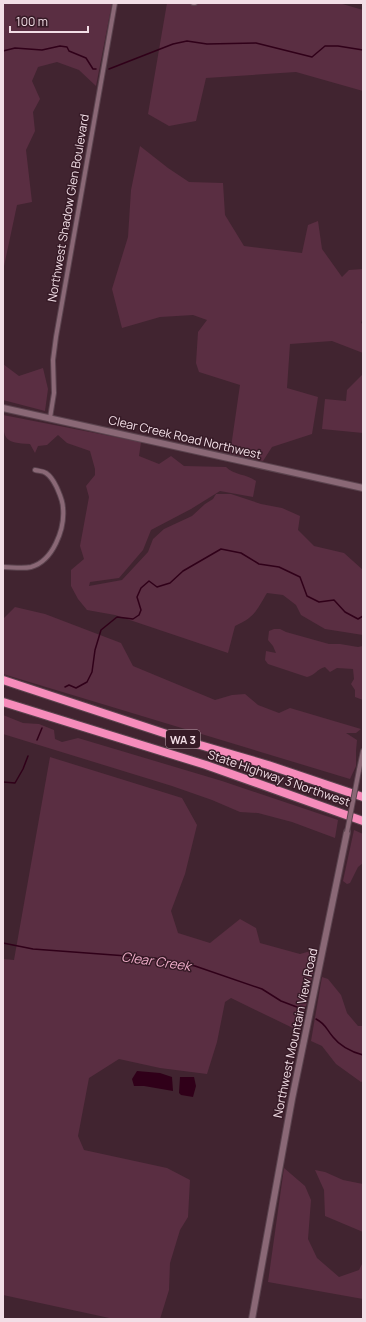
<svg xmlns="http://www.w3.org/2000/svg" width="366" height="1322" font-family="Manrope,sans-serif">
  <rect width="100%" height="100%" fill="#412430"/>
  <g fill="#5a2e42">
    <path d="M3,3H112L96,86L79,70L57,62L38,67L32,81L40,99L33,112L35,131L26,150L32,202L17,205L3,271Z"/>
    <path d="M167,3H339L363,10V91L296,72L206,78L196,121L169,126L148,114Z"/>
    <path d="M140,146L168,168L189,182L223,183L225,215L244,246L302,253L308,225L318,221L322,249L342,277L349,270L363,269V317L361,323L363,324V353L332,341L290,344L287,388L318,397L312,434L272,447L263,461L230,454L240,385L199,372L196,363L198,332L207,320L193,315L160,317L122,328L112,289L128,237L131,190Z"/>
    <path d="M3,364L19,376L43,368L48,389L45,411L3,400Z"/>
    <path d="M363,374V433L322,429L325,399L346,401L347,390Z"/>
    <path d="M3,415L141,442L139,456L159,464L171,456L184,466L226,467C233,475 247,474 256,481L253,497L220,491L191,509L151,530L143,550L119,578L90,582L89,586L122,580L148,552L153,539L164,529L192,516L205,504L213,499L216,494H231L261,504L282,508L300,516L298,530L314,546L344,553L363,570V635L325,629L301,615L296,605L283,595L267,593C256,611 255,617 235,626L228,653L115,615L87,610L78,599L71,586V570L84,559L80,546L89,497L86,486L95,475V469L90,451L67,443L58,435L47,445L38,446L35,453L30,444C5,443 3,440 3,415Z"/>
    <path d="M15,607L45,614L121,643L133,666L215,700L232,695L245,694L258,705L279,713L290,708L361,729L356,733H346L357,740L356,751V766L350,779L3,674V619Z"/>
    <path d="M274,629H280L286,632L329,644H340L358,647L363,646V700L355,697V690L351,684L354,679L353,669L337,668L330,672L325,667C317,669 314,676 307,677L268,664L265,660L266,651L276,653L273,646L268,640L269,631Z"/>
    <path d="M3,715L23,723L39,724L54,730L55,739L62,742L78,738L222,781L338,820L335,838L292,822L258,813L240,812L212,800L172,786L3,734Z"/>
    <path d="M50,757L182,798L197,825L185,874L171,911L178,933L210,943L240,919L256,928L260,943L300,954L318,949L307,1002L299,1031L231,998L225,1002L217,1042L207,1074L160,1068L119,1059L89,1078L78,1136L84,1150L167,1168L190,1180L188,1217L180,1230L170,1263L169,1290L160,1319H114L3,1295V959L14,960Z"/>
    <path d="M354,830L363,834V863L358,867L350,883L347,884L343,881Z"/>
    <path d="M322,977L328,979L341,995L347,1013L358,1026H363V1081L361,1082L336,1064L322,1046L311,1041Z"/>
    <path d="M284,1168L305,1186L311,1200L308,1239L317,1258L339,1277L359,1270L363,1262V1299L268,1282Z"/>
    <path d="M315,1170L325,1172L343,1180L363,1184V1232L325,1216L324,1190Z"/>
  </g>
  <g fill="#300019">
    <path d="M137,1071L160,1073L172,1077L173,1091L144,1086H134L132,1079Z"/>
    <path d="M180,1077H194L196,1086L193,1097L181,1095L179,1093Z"/>
  </g>
  <g fill="none" stroke-linecap="round" stroke-linejoin="round">
    <g stroke="#300019" stroke-width="1.5">
      <path d="M3,51L15,48L42,50L60,46L67,47L69,51L86,58L93,69H96"/>
      <path d="M109,69L173,44L187,41L207,44L256,43L312,57L325,46H338L363,50"/>
      <path d="M65,687L69,685L76,688L87,682L92,672L95,650L101,630L117,617L133,619L139,615L141,610L137,597L141,588L149,581L157,587L170,583L183,571L221,549L241,553L259,564L279,567L300,577L307,596L319,602L334,600L345,612L358,619L363,616"/>
      <path d="M37,740L42,728"/>
      <path d="M3,782L15,783L23,769L28,756"/>
      <path d="M3,943L33,949L154,958L195,966L262,989L281,1001L302,1009"/>
      <path d="M316,1019C326,1024 326,1029 333,1037C340,1046 352,1052 363,1055"/>
    </g>
    <g stroke="#5b434e" stroke-width="6">
      <g id="street">
        <path d="M193,3H195"/>
        <path d="M50,418L54,393L53,360L56,337L115,3"/>
        <path d="M3,567C12,567 22,569 31,567C53,561 65,529 63,508C63,501 60,495 57,488C54,482 52,477 46,473C43,471 38,471 35,470"/>
        <path d="M359,770L363,751"/>
      </g>
    </g>
    <g stroke="#5b434e" stroke-width="8">
      <g id="secondary">
        <path d="M3,408L363,488"/>
        <path d="M252,1319L292,1099L347,832"/>
      </g>
    </g>
    <g stroke="#5b434e" stroke-width="10">
      <g id="highway">
        <path d="M3,680L200,745L268,765L363,797"/>
        <path d="M3,702L206,765L363,821"/>
      </g>
    </g>
    <use href="#street" stroke="#8a6876" stroke-width="4"/>
    <use href="#secondary" stroke="#8a6876" stroke-width="6"/>
    <use href="#highway" stroke="#f68cbb" stroke-width="8"/>
    <g stroke="#5b434e" stroke-width="6" stroke-linecap="butt">
      <path id="street-bridge" d="M347,832L359,770"/>
    </g>
    <use href="#street-bridge" stroke="#8a6876" stroke-width="4"/>
  </g>
  <g text-anchor="middle" dominant-baseline="central" stroke-width="3" stroke-linejoin="round" paint-order="stroke">
    <rect fill="#361a26" stroke="#baa3ac" stroke-width="1" x="166" y="730" width="34" height="18" rx="3"/>
    <g font-size="11" font-weight="bold" fill="#f2dee6">
      <text x="183" y="739">WA 3</text>
    </g>
    <g font-size="12" fill="#f2dee6" stroke="#361a26">
      <text transform="translate(68 208) rotate(-80)">Northwest Shadow Glen Boulevard</text>
      <text transform="translate(185 437) rotate(13)">Clear Creek Road Northwest</text>
      <text transform="translate(279 778) rotate(19)">State Highway 3 Northwest</text>
      <text transform="translate(295 1033) rotate(-78)">Northwest Mountain View Road</text>
    </g>
    <g font-size="13" font-style="italic" fill="#f3b0cc" stroke="#361a26">
      <text transform="translate(156 961) rotate(8)">Clear Creek</text>
    </g>
  </g>
  <rect width="366" height="1322" fill="none" stroke="#f2dee6" stroke-width="8"/>
  <path d="M10 26v6h78v-6" fill="none" stroke="#f2dee6" stroke-width="2"/>
  <text x="16" y="26" font-size="12" fill="#f2dee6" stroke="#361a26" stroke-width="3" paint-order="stroke">100 m</text>
</svg>
